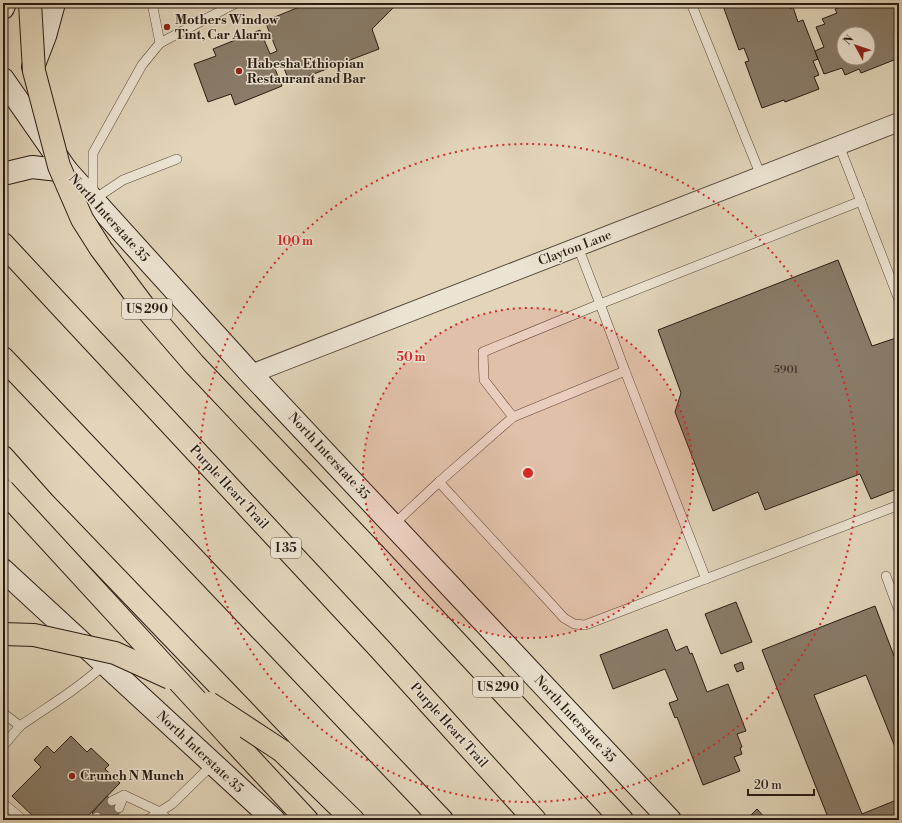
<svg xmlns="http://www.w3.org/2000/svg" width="902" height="823" font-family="'Libre Bodoni',serif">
  <rect width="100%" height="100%" fill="#e2d5ba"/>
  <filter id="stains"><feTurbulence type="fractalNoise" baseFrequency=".005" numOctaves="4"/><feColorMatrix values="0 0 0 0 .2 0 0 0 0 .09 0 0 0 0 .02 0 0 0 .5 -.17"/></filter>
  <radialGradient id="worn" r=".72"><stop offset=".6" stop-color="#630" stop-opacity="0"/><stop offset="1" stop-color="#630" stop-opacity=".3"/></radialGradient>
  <g fill="#897c69" stroke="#281b12" fill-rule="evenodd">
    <path d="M309,3H398L372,29L379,49L290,83L281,61L273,64L282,86L235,105L231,94L208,102L194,64L216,56L213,49L260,30L270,54L277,51L265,21Z"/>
    <path d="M722,3H788L790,9L793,7L798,22L803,20L818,59L813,61L819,75L814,77L819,89L785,102L784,100L762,108L745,62L749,61L744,48L739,50Z"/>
    <path d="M852,3H885L887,7L896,3L897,5L899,4V54H897L899,58L861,73L859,69L845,75L842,68L824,74L815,51L824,47L816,27L825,24L822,19L837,13L835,9ZM844,34H868V58H844Z"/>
    <path d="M838,260L872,346L899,337V488L871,499L860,474L765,510L758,492L713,511L675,412L681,393L658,330Z"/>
    <path d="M736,602L752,642L721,654L705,614Z"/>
    <path d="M875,606L899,669V757L866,675L814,695L862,814L899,799V820H829L762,650Z"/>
    <path d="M667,629L676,651L687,646L690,654L692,653L707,692L728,684L746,731L737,734L742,747L740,748L742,754L734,757L740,771L703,785L677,717L675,718L669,703L678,700L665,669L613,689L600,655Z"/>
    <path d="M742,662L744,669L737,672L734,665Z"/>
    <path d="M71,736L87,752L91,748L109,765L105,769L120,783L84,820H37L12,796L41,767L34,760L47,746L54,753Z"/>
    <path d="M107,796L122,810L113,820H100L92,813Z"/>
    <path d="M757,809L767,820H746Z"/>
  </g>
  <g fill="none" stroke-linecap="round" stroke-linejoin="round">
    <g stroke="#564a3c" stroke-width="10">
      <g id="service">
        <path d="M691,3L761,176"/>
        <path d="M160,43L236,3"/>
        <path d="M839,145L899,300"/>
        <path d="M93,195V153L142,65L160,43L152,3"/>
        <path d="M93,200L123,180L177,159"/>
        <path d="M625,371L706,579"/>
        <path d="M513,417L484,380L483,352L600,304L578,247"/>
        <path d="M439,482L564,618L574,624L585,625L899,505"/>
        <path d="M393,525L439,482L513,417L625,371L600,304L861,201"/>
        <path d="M886,576L899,611"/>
        <path d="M3,713L20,726C49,706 79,688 105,664"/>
        <path d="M3,746L20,726"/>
        <path d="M112,801L124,795L160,812L168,820"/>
        <path d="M3,803L23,820"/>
        <path d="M119,808L124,795"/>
        <path d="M96,820L97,817"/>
        <path d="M147,820L172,804L213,764"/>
      </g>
    </g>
    <g stroke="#564a3c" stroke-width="20">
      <path id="minor" d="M251,374L899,122"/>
    </g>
    <g stroke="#281b12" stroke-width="24">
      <g id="secondary">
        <path d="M3,8L5,3"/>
        <path d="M33,67L45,36L54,3"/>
        <path d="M3,79L67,171L251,374L670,820"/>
        <path d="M3,174L32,167L67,171"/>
        <path d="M3,570L274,820"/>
      </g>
    </g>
    <g stroke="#281b12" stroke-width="24">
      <g id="motorway">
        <path d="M3,244L379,648L535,820"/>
        <path d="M3,358L442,820"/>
        <path d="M3,457L43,502L282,751L353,820"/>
        <path d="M375,555L622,820"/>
        <path d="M229,736L307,820"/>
      </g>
    </g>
    <use href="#service" stroke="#ece4d2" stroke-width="9"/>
    <use href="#minor" stroke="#ece4d2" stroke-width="18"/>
    <use href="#secondary" stroke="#ece4d2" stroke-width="22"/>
    <use href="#motorway" stroke="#e2d5ba" stroke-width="22"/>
    <g stroke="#281b12" stroke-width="24" stroke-linecap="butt">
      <g id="motorway-bridge">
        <path d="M30,3L34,71L59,166L82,219L101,249L143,305L194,364L375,555"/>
        <path d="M3,490L229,736"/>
        <path d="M3,634L34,635L115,653L170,678"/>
        <path d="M209,703L282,751"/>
      </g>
    </g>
    <use href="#motorway-bridge" stroke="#e2d5ba" stroke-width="22"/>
  </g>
  <circle cx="528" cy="473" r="165" fill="#d62828" fill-opacity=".12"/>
  <g fill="none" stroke="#d62828" stroke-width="2" stroke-dasharray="2 4">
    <circle cx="528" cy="473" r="165"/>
    <circle cx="528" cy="473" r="329"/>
  </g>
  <g fill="#8f2418" stroke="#ece4d2" stroke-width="1.5">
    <circle cx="167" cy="27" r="4"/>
    <circle cx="239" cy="71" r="4"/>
    <circle cx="72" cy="776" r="4"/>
  </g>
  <g text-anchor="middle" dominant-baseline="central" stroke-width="3" stroke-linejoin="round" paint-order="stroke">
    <g font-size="11" fill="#403328">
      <text x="786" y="370">5901</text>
    </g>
    <g fill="#ece4d2" stroke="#63574c" stroke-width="1">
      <rect x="122" y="299" width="50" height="20" rx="3"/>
      <rect x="271" y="538" width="30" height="20" rx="3"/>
      <rect x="473" y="677" width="50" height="20" rx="3"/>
    </g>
    <g font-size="12" font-weight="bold" fill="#281b12">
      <text x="147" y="309">US 290</text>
      <text x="286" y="548">I 35</text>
      <text x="498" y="687">US 290</text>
    </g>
    <g font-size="13" font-weight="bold" fill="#281b12" stroke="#ece4d2" text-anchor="start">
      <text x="175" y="20">Mothers Window<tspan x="175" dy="15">Tint, Car Alarm</tspan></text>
      <text x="247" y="64">Habesha Ethiopian<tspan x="247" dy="15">Restaurant and Bar</tspan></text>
      <text x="80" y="776">Crunch N Munch</text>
    </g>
    <g font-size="13" fill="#281b12" stroke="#ece4d2">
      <text transform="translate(109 218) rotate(48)">North Interstate 35</text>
      <text transform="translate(575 248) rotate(-21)">Clayton Lane</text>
      <text transform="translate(329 456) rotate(47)">North Interstate 35</text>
      <text transform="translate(229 487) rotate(47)">Purple Heart Trail</text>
      <text transform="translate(575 719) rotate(47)">North Interstate 35</text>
      <text transform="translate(449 725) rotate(48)">Purple Heart Trail</text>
      <text transform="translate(200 752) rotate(43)">North Interstate 35</text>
    </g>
  </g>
  <circle cx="528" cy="473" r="6" fill="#d62828" stroke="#ece4d2" stroke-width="2"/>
  <g font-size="12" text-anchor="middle" font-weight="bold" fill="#d62828" stroke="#ece4d2" stroke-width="3" stroke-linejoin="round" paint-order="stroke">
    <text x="295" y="245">100 m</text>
    <text x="411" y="361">50 m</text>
  </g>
  <rect width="902" height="823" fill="none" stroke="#e2d5ba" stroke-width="16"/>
  <rect x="4" y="4" width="894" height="815" fill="none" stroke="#281b12" stroke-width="2"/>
  <rect x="8" y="8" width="886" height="807" fill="none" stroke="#281b12"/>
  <g transform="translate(856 46) rotate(310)"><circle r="19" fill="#ece4d2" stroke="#9e9485"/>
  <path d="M0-3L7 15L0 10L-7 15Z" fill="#8f2418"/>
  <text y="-6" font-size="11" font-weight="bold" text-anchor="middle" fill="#281b12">N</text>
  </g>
  <path d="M748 789v6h66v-6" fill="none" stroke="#281b12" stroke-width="2"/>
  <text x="754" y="789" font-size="12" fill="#281b12" stroke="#ece4d2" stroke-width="3" paint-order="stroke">20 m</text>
  <rect width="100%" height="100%" filter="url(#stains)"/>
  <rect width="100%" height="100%" fill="url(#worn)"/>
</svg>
